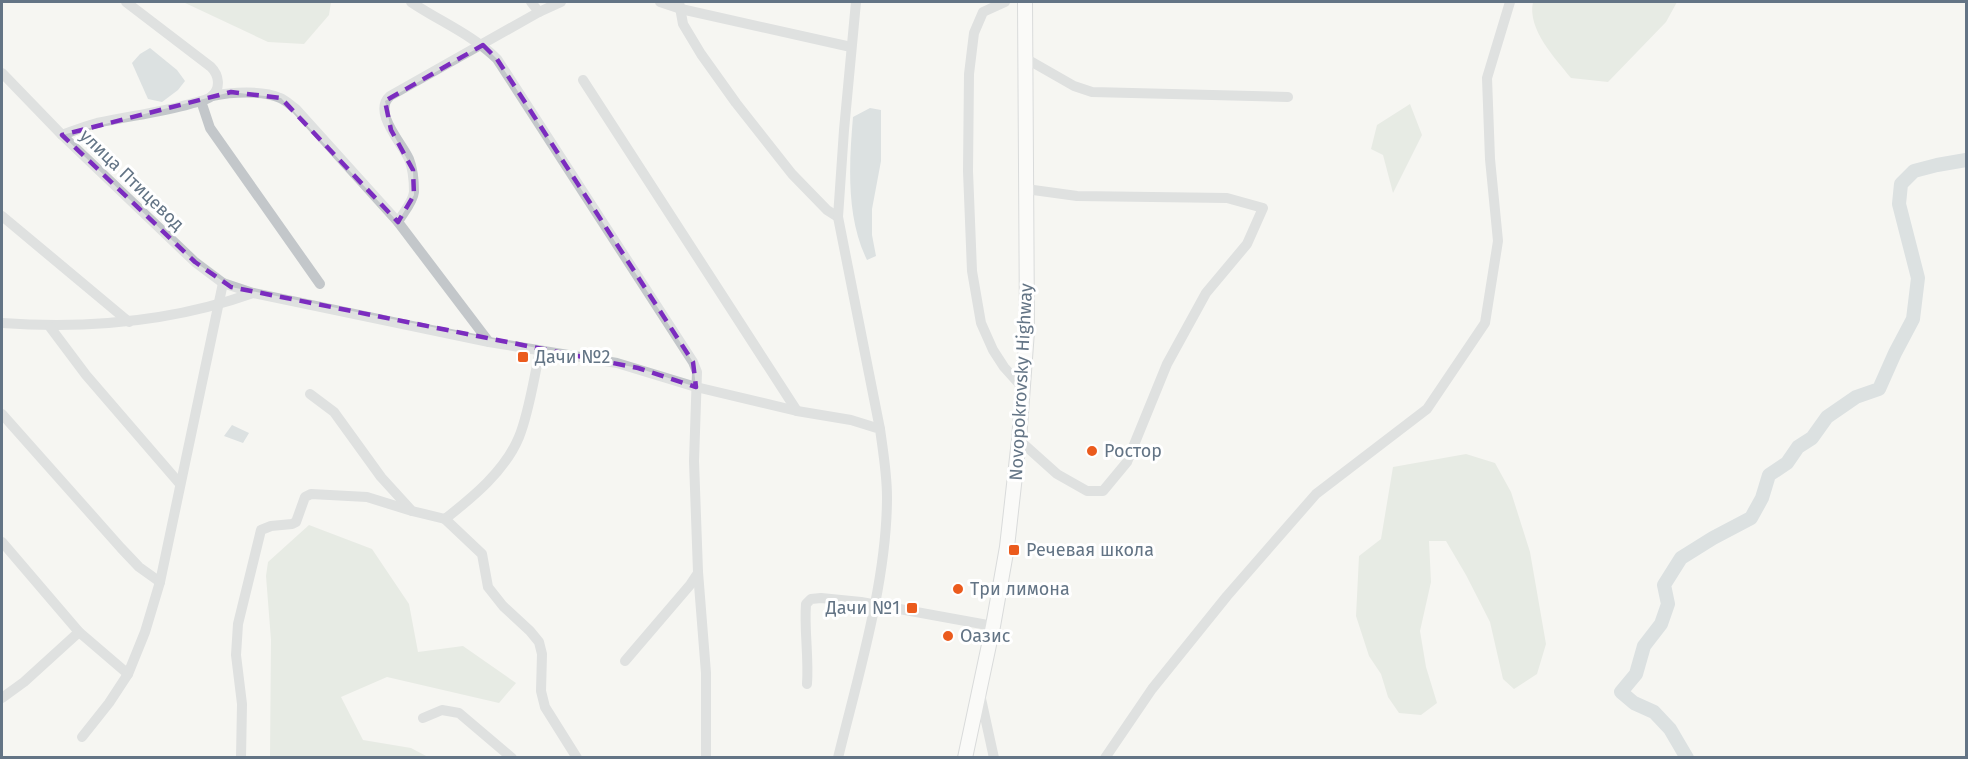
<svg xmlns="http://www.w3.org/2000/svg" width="1968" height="759" font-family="'Fira Sans',sans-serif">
  <rect width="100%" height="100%" fill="#f6f6f2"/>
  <g fill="#d6ddd3">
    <path d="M183,2H331L329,15L304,44L268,42Z"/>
    <path d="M1533,2H1677L1666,22L1608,82L1571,78C1555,58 1527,29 1533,2Z"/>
    <path d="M1410,104L1422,135L1393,193L1383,155L1371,149L1377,125Z"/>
    <path d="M1466,454L1495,463L1511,492L1530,552L1546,644L1537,674L1514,689L1503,679L1490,622L1466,575L1446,541H1429L1431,582L1420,631L1426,667L1437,703L1421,715L1399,713L1388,697L1381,674L1369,656L1356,616L1359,556L1381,539L1393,467Z"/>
    <path d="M309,525L372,549L409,604L418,652L463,646L516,683L499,703L387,677L341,697L363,740L411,748L428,757L270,756L271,640L266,576L268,562Z"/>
  </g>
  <g fill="#bcc7cd">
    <path d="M150,48L177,70L185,81L178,90L162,102L148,99L132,63L140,54Z"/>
    <path d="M870,108L881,110V161L872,209V235L876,256L867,260C846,217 849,164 853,117Z"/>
    <path d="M232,425L249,433L243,443L224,436Z"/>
  </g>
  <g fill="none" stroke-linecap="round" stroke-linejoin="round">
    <path stroke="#bcc7cd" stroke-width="14" d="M1687,758L1670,729L1654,712L1634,703L1621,692L1636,674L1644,646L1661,624L1668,604L1664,585L1681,558L1713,538L1751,518L1762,498L1769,475L1787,463L1798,447L1812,438L1827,417L1856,397L1879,389L1895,353L1913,319L1918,278L1899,204L1901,184L1914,171L1937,165L1966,160"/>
    <g stroke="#b6babe" stroke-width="16">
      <path id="major" d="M965,758L993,626L1007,547L1019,440L1027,331L1025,2"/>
    </g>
    <g stroke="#c3c7ca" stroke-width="10">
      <path d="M411,2C439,21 473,35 497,59L693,362L697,372L694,461L698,572L706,673V758"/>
      <path d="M531,2L539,12"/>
      <path d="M660,2L681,9L851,47"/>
      <path d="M679,2L683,24L701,54L736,103L792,174L827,210L838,217"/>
      <path d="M856,2L844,130L838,217L880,429"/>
      <path d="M1005,2L983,12L974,33L969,74L968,171L972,271L981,323L993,350L1004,367L1023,388"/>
      <path d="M1025,58L1074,86L1092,92L1288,97"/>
      <path d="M2,73L62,135L195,262L223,283L253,293"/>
      <path d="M583,80L797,411"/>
      <path d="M212,96C231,92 262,90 280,98C286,100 291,106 296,109L398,222L489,342"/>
      <path d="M201,101L210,128L320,284"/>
      <path d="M62,135C73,131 85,126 97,123C128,116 159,113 190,104C196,102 206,101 212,96C221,88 219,75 211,67L126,2"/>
      <path d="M2,216L129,322"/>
      <path d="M398,222C403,213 413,202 414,192C414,182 413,169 409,159C402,143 372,112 390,96L539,12L561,2"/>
      <path d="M2,323C87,329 172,322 253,293L489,342L617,363L696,387L797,411L851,420L880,429C883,451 887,474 887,497C887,581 858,676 838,758"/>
      <path d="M50,327L86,375L180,484"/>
      <path d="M310,394L334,412L381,477L412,511L445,519C473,497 505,471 519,437C529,413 534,377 540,351"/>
      <path d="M2,414L121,548L139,567L160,582"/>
      <path d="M1019,440L1057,474L1087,491H1103L1127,462L1167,364L1206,293L1247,244L1263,208L1227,198L1077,196L1026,189"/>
      <path d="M445,519L482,554L488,587L503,606L530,631L539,642L542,654L541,691L545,707L577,758"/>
      <path d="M2,542L79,632L128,674"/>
      <path d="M625,661L690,585L698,573"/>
      <path d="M807,684C809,657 804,630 806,604L811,599L821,598L861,602L993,626"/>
      <path d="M980,694L994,758"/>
      <path d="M2,698L24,682L79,632"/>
      <path d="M423,718L442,710L459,713L512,758"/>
      <path d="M82,737L109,703L128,674L145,632L160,582L223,283"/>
      <path d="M241,758L242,704L236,655L238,624L261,530L271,526L292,524L296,522L305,497L311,494L367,497L412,511"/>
      <path d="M1105,758L1152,689L1227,596L1316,494L1427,409L1485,323L1498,241L1490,159L1487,78L1510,2"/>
    </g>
    <use href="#major" stroke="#fff" stroke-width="14"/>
  </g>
  <path d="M0 0H1968V759H0ZM483,45L497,59L693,362L696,387L638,368L231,287L195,262L62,135L231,92L281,98L398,222L414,195L413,170L391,130L385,101Z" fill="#f6f6f2" fill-opacity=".55" fill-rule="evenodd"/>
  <path fill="none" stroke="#7b2cbf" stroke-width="4.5" stroke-dasharray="12 8" stroke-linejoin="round" d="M483,45L497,59L693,362L696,387L638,368L231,287L195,262L62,135L231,92L281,98L398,222L414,195L413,170L391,130L385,101Z"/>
  <g fill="#eb5b1d" stroke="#fff" stroke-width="2">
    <rect x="517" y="351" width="12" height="12" rx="3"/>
    <circle cx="1092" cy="451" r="6"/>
    <rect x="1008" y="544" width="12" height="12" rx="3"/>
    <circle cx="958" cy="589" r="6"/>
    <rect x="906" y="602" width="12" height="12" rx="3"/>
    <circle cx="948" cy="636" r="6"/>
  </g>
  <g text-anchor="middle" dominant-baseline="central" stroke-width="6" stroke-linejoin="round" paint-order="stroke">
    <g font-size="18" fill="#637485" stroke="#fff">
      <text transform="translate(132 180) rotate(44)">улица Птицевод</text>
      <text transform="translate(1021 382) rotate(-87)">Novopokrovsky Highway</text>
    </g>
    <g font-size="18" fill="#637485" stroke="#fff" text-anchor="start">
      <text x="535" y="357">Дачи №2</text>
      <text x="1104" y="451">Ростор</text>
      <text x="1026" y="550">Речевая школа</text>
      <text x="970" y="589">Три лимона</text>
      <text x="900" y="608" text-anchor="end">Дачи №1</text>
      <text x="960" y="636">Оазис</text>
    </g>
  </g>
  <rect width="1968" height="759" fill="none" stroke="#637485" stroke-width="6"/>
</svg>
